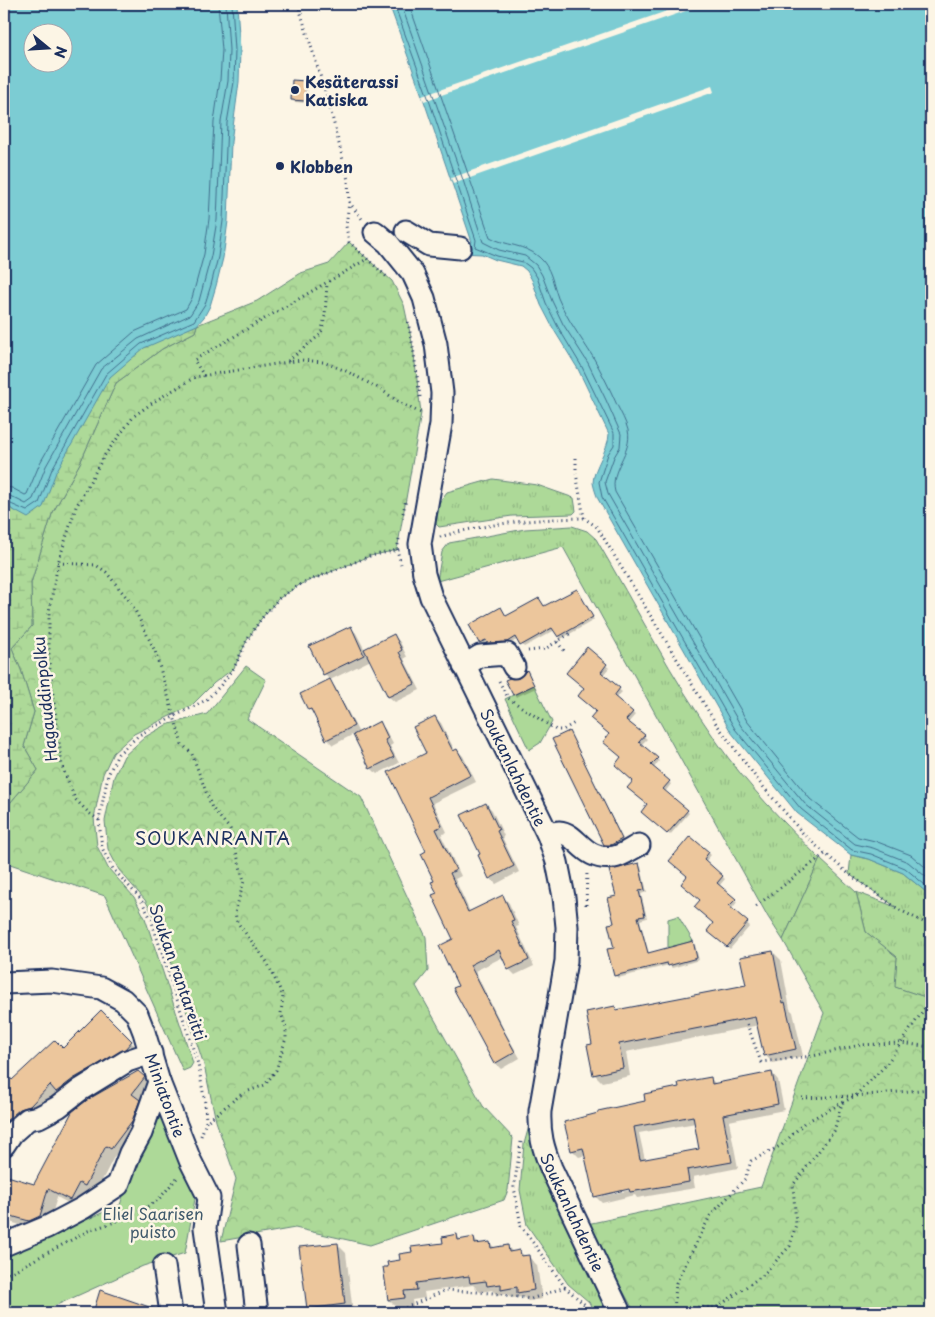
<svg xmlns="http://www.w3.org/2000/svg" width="935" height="1317" font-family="'Playpen Sans',sans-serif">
  <defs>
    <pattern id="grass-tufts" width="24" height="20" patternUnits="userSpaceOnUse" patternTransform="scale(1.25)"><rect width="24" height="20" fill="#add998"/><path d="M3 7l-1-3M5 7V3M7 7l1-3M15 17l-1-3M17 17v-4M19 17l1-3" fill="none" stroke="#94bb85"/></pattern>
    <pattern id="forest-crowns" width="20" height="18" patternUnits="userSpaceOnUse" patternTransform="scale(1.25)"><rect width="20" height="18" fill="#add998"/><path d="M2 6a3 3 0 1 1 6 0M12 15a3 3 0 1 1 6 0" fill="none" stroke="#94bb85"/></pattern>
    <pattern id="wetland-marsh" width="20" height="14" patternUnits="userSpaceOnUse" patternTransform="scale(1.25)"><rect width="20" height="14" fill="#add998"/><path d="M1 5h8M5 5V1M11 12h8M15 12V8" fill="none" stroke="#94bb85"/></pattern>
  </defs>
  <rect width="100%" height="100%" fill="#fcf5e5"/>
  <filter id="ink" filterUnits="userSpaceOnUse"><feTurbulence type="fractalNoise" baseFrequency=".02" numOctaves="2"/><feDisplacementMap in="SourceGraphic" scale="10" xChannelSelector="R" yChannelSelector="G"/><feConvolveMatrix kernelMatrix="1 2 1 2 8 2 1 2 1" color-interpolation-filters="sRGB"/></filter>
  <g filter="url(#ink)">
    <g fill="url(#grass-tufts)" stroke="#64847b">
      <path d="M493,479L537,485L574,498L576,511L573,514L512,516L439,527L436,524L440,501L447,492Z"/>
      <path d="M572,526L587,531L596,539C636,607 672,678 717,742C746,785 784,822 820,859L783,940L768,917L563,547L437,581L442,552L449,543L525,529Z"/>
      <path d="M851,855L869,859L903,873L931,896V999L894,987L897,957L866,932L856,892L896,907L849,874Z"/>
      <path d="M529,1126L541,1175L610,1313H594L589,1302L568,1284L527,1225L520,1190L524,1144Z"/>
    </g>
    <g fill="url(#forest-crowns)" stroke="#64847b">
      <path d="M349,242L392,281L404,305L413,347L421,413L397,550L370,556L301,584L278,599L261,619L247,640L234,668L214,683L192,705L134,734L113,753L103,774L94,818L97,846L108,868L134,897L145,918L193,1063L190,1068L183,1071L105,896L4,862V810L38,770L24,746L34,712L21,670L12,648L32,626L31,583L52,514L80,463L116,383L162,349L195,332L197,325L257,301L301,273L329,264Z"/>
      <path d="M246,666L266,680L247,719L361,797L426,937L428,971L416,986L483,1106L513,1138L508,1190L504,1200L370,1245L295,1228L221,1241L236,1179L216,1121L204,1065L157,921L145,900L119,870L108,849L105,821L114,777L124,756L145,737L166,725L207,714Z"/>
      <path d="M820,859L856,892L866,932L897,957L895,987L931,999V1313H635L587,1224L761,1187L824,1013L783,940Z"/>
    </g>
    <path fill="url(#wetland-marsh)" stroke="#64847b" d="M4,223L174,334L197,325L195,332L162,349L116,383L80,463L52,514L31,583L32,626L12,648L21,670L34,712L24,746L38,770L4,810Z"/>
    <g fill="#add998" stroke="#64847b">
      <path d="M534,685L552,722L540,743L529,750L505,699Z"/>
      <path d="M678,916L693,941L668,948V919Z"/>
      <path d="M162,1107L197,1188L185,1253L143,1266L39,1313H4V1256L120,1205L139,1149Z"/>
    </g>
    <g fill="#7bccd3" stroke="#558da4" fill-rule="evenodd">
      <path d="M4,4H237L240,50L239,82L231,142L228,221L223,258L216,286L210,306L204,317L197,325L144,348L110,377L56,472L43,507L28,518L4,505ZM32,32H62V62H32Z"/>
      <path d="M389,4H931V896L903,873L869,859L851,855L797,813L731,732L598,499C596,494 594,488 593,483C593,468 609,449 609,434L578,369L554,330L541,305L532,280L527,271L521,266L496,260L482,254L459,253L460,243L472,242L424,101Z"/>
    </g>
    <g fill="#fcf5e5">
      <path d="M687,4H706L424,101L422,96Z"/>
      <path d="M712,86L714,92L453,184L451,178Z"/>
    </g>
    <g fill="#0003" fill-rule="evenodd">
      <path d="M305,82L308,85L307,103L294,102L292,99Z"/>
      <path d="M579,593L594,620L561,639L555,630L524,647L518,639L510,644L491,645L488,642L482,645L470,625L501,608L507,617L545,608Z"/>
      <path d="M350,627L356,633L365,650L394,636L400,642L407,657L404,659L420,690L395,702L389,697L371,660L330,680L324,674Z"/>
      <path d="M587,649L609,668L602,676L622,692L615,699L635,715L628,723L647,739L641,745L659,761L653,769L671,784L665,792L689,813L670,835L645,814L649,804L586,688Z"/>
      <path d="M527,672L536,688L516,697L507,681L520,679Z"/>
      <path d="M330,681L335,687L359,733L379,723L385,729L393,744L390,746L399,763L377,774L371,768L354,734L333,745L327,739L316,716L309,709Z"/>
      <path d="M435,717L441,723L455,751L457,750L463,756L476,782L433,803L447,832L441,835L461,876L455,879L470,912L503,897L509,903L519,926L516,927L534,966L515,975L509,969L503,957L475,971L505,1032L520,1058L501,1069L495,1063L460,986L455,940L438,893L428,852L427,754Z"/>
      <path d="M569,732L624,842L614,847H608L605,844Z"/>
      <path d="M486,804L492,810L504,836L502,837L519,872L496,884L490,878L482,855Z"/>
      <path d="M691,837L711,855L705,862L725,879L719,886L737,902L731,910L750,926L730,949L712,933L715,924L689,877Z"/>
      <path d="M638,864L641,867L647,892L641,894L647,918L640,920L649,954L692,942L695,945L699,960L672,968L669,965L618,978L615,975L617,897Z"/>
      <path d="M773,952L781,960L790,1009L793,1012L803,1056L773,1063L765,1055L759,1025L626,1052L630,1076L602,1082L594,1074L593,1045L615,1008L618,1011L747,986Z"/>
      <path d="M101,1012L139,1050L66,1100L58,1092L39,1114L15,1129L4,1118V1074L12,1082L63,1050Z"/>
      <path d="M138,1072L153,1086L121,1157L115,1155L95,1194L89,1191L79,1209L57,1197L49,1225L39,1230L6,1221L4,1219V1177L35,1185L88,1101Z"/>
      <path d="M772,1073L778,1080L784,1110L729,1121L738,1168L693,1177L695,1188L637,1198L635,1195L602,1203L595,1196L586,1155L579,1157L572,1150L647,1102L681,1088L710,1078L716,1084ZM696,1123L701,1150L645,1160L639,1133ZM635,1186V1189L598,1197V1195Z"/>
      <path d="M457,1236L461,1240L474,1239L480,1245L490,1243L495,1248L508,1247L513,1252H520L525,1256H528L537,1265L542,1299L528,1301L523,1297L511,1298L507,1293L497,1295L492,1290L480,1292L473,1285L424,1292L425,1298L412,1300L413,1306L398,1309L389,1300V1268L401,1261L444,1244Z"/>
      <path d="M337,1244L346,1253L353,1313H313L308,1308Z"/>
      <path d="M101,1292L144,1312V1313H94Z"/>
    </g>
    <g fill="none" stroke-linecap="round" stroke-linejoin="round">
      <g stroke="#416e8d" stroke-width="1">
        <path d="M394,4L429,100L476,240L475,247L497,256L523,262L531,268L537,277L546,303L558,327L582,367L614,433V445L608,454L599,482L602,497L735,729L801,809L852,850L871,854L905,868L931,890"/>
        <path d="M401,4L463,180L483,242L499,250L525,256L536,265L542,275L552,301L563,324L588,363L606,400L621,434L620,447L614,457L605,482L608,494L741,726L805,804L855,844L873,848L908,862L931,881"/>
        <path d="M409,4L490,237C505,246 525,244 539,257C551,267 553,284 558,298C567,319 581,338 593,357C602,373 610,389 617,405C621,413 626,422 628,430C633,453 609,469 615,492L747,721L810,799L858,837L875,841L911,855L931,872"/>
        <path d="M4,487L12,488L25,495L27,494L40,463L96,365L134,332L186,309L192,298L204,254L209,219L214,122L220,80L222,50L218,4"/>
        <path d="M4,495L10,496L26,504L33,499L46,466L101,369L138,339L190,315L199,301L211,256L217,220L221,122L228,81L229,50L226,4"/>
        <path d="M4,501L27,511L39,503L52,469L106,374L141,344L194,321L205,304L211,285L218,257L223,221L227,123L234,82L235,50L232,4"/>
      </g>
    </g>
    <g fill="#ecc69c" stroke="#1b2f5e" fill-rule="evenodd">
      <path d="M292,80L306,81L305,101L291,100Z"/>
      <path d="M577,589L593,617L558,637L552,628L520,646L515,637L507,642L487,643L486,640L479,643L469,625L501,607L506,616L539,598L544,606Z"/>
      <path d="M351,626L364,655L323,675L309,646Z"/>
      <path d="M394,634L402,650L399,652L415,684L388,697L364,649Z"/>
      <path d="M587,647L607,664L601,672L620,688L614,696L633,712L626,720L645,735L639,742L658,758L651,765L670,781L663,789L688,810L667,834L641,812L647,804L627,788L633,781L615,765L621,757L603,742L609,734L590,718L596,711L578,696L584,688L566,673Z"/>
      <path d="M527,670L534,685L513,695L505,680L510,678H519Z"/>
      <path d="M330,679L354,726L326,740L311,709L308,710L300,694Z"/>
      <path d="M435,716L453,751L457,749L471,775L428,797L442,826L436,829L456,870L450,873L468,912L503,895L514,920L511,921L529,960L508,970L499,950L470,965L500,1024L515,1052L494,1064L453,988L458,986L439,946L453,939L432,895L437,893L431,882L434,881L421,854L426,851L388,772L426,753L413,727Z"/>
      <path d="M380,721L388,738L385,740L394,757L370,769L353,735Z"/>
      <path d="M569,731L622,839L611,845H604L552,739Z"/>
      <path d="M486,803L499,830L497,831L514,866L489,879L478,855L480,854L461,815Z"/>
      <path d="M690,836L709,852L704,859L723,876L717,883L736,899L729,906L748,922L727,947L707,931L713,923L694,907L700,900L681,884L687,876L669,861Z"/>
      <path d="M639,863L645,890L639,891L645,916L638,917L648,953L693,941L697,958L668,966L667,963L614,976L607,949L614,948L608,924L614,923L608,898L616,896L609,870Z"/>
      <path d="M773,951L783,1003L785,1002L796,1049L764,1056L755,1017L619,1044L623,1068L593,1075L587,1045L592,1044L586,1012L615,1006L616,1010L746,985L740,957Z"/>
      <path d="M101,1010L132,1041L125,1049L73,1079L56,1092L50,1085L30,1106L20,1109L6,1121L4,1119V1072L12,1080L55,1040L63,1048Z"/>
      <path d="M138,1071L145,1077L132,1094L140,1100L132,1121L111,1149L106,1146L85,1186L79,1183L70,1200L48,1189L40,1216L29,1221L4,1214V1175L34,1184L72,1112L87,1100Z"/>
      <path d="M772,1072L778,1104L723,1115L732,1162L687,1170L689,1182L630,1192L629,1189L594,1197L583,1148L571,1151L564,1122L598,1113V1111L645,1101L644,1094L679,1087L678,1083L711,1077L712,1084ZM693,1116L699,1149L640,1160L634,1127Z"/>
      <path d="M457,1234L458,1240L474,1237L475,1244L490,1242L491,1248L508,1245L509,1252L520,1250L521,1256L529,1255L534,1290L517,1293V1287L501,1290V1284L487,1286L486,1281L470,1283L469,1276L416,1283L417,1290L404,1291L405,1298L388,1300L383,1267H388L387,1262L400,1260L399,1254L412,1252L411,1247L443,1243L442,1237Z"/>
      <path d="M338,1243L345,1304L307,1309L299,1247Z"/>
      <path d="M100,1290L158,1310V1313H93Z"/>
    </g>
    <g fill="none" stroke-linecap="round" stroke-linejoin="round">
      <g stroke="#1b2f5e" stroke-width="25">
        <g id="minor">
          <path d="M406,231L429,245L460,248"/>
          <path d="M375,232L388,243L413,274L424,298L436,344L442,393L441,424L420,544L424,574L431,597L548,835L557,862L564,897L567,927L566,961L540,1111C539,1134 543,1148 551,1168L620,1313"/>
          <path d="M464,666L480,656L507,654L514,667"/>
          <path d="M548,835C551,834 556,832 559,832C578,833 583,862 614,857C622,856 631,849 639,845"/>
          <path d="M4,983L52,981L101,988L123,1000L137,1014L144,1032L159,1082L190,1160L209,1198L205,1228L217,1313"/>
          <path d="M4,1145L12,1133L28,1119L39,1117L58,1107L80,1090L127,1061L151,1053"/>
          <path d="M4,1245L47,1227L83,1208L118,1185L130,1153L141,1133L159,1082"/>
          <path d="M249,1245L257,1313"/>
          <path d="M164,1266L171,1313"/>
        </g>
      </g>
      <g stroke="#1b2f5e" stroke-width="3" stroke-dasharray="1 4" stroke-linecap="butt">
        <path d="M298,4L329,104L348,180L349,202L346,226L349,242L388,278"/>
        <path d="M349,202L362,219"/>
        <path d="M408,322L413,347L420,397"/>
        <path d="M288,361L321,334L325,316L327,283"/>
        <path d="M204,376L194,360L367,259"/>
        <path d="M576,458V473L584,518"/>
        <path d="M402,518L406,499"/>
        <path d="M440,537C486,523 536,519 584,518L597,527L715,722L760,783L806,837L849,874L898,909L931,926"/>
        <path d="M399,539L397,550L401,564"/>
        <path d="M58,563L96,565L106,572L132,604L155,651L182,744L192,754L212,808L230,829L244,881L235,913L237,922L267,962L283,996L281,1013L286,1028V1038L276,1070L265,1085L243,1093L206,1122"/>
        <path d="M557,642L566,653"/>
        <path d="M528,651L545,649L571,633L570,631"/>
        <path d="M499,681L508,698L556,730H563L576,722"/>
        <path d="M99,820L89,813L75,799L62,766L49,662V612L58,563L76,507L104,456L134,416L155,401L195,377L301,360L323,362L346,371L380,389L402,404L421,413"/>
        <path d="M586,905L587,872"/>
        <path d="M756,906L825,854"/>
        <path d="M747,1024L761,1062L813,1056L860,1045L901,1043L931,1047"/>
        <path d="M802,1098L855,1096L931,1089"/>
        <path d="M201,1136L206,1122L205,1103L198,1064L151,919L140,898L113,869L102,848L99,820L108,775L118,754L139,735L206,700L220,686L234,668L247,640L261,619L278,599L301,584L370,556L403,549"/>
        <path d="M521,1142L514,1187L521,1226L565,1287L585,1305L589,1313"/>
        <path d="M4,1276L88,1231L132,1216L158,1200L177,1178"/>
        <path d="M361,1313L403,1309L446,1290L492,1293L531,1299L565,1287"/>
        <path d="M674,1313L676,1283L710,1216L745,1179L751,1161L782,1145L804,1123L855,1096L886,1065L931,999"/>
        <path d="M690,1313L696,1307L716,1308L763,1275L790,1246L796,1224L793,1185L834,1131L842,1103"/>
      </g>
      <use href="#minor" stroke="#fcf5e5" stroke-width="21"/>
    </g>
  </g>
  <g fill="#1b2f5e" stroke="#fcf5e5" stroke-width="2">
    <circle cx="295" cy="90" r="5"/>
    <circle cx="280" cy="166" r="5"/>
  </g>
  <g text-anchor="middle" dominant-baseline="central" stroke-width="5" stroke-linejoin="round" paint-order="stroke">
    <g font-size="16" font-weight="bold" fill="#1b2f5e" stroke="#fcf5e5" text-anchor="start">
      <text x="305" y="81">Kesäterassi<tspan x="305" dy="18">Katiska</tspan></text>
      <text x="290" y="166">Klobben</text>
    </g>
    <g font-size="16" fill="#1b2f5e" stroke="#fcf5e5">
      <text transform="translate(44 699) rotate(-96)">Hagauddinpolku</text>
      <text transform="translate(514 767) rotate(64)">Soukanlahdentie</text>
      <text transform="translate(179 972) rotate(71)">Soukan rantareitti</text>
      <text transform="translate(166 1095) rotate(70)">Miniatontie</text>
      <text transform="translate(573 1212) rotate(65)">Soukanlahdentie</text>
    </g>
    <g font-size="16" fill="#405a6c" stroke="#fcf5e5">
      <text x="153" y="1213">Eliel Saarisen<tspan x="153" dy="18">puisto</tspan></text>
    </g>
    <g font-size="18" letter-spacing="1" fill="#1b2f5e" stroke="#fcf5e5">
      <text x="213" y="837">SOUKANRANTA</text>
    </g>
  </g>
  <rect width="935" height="1317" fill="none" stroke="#fcf5e5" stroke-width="20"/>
  <rect x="10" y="10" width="915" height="1297" fill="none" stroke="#1b2f5e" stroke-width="2" filter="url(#ink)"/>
  <g transform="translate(48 48) rotate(108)"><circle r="24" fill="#fcf5e5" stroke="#a2a6af"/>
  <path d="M0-4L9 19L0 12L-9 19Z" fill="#1b2f5e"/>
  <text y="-8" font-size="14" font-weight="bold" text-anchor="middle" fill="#1b2f5e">N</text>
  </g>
</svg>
